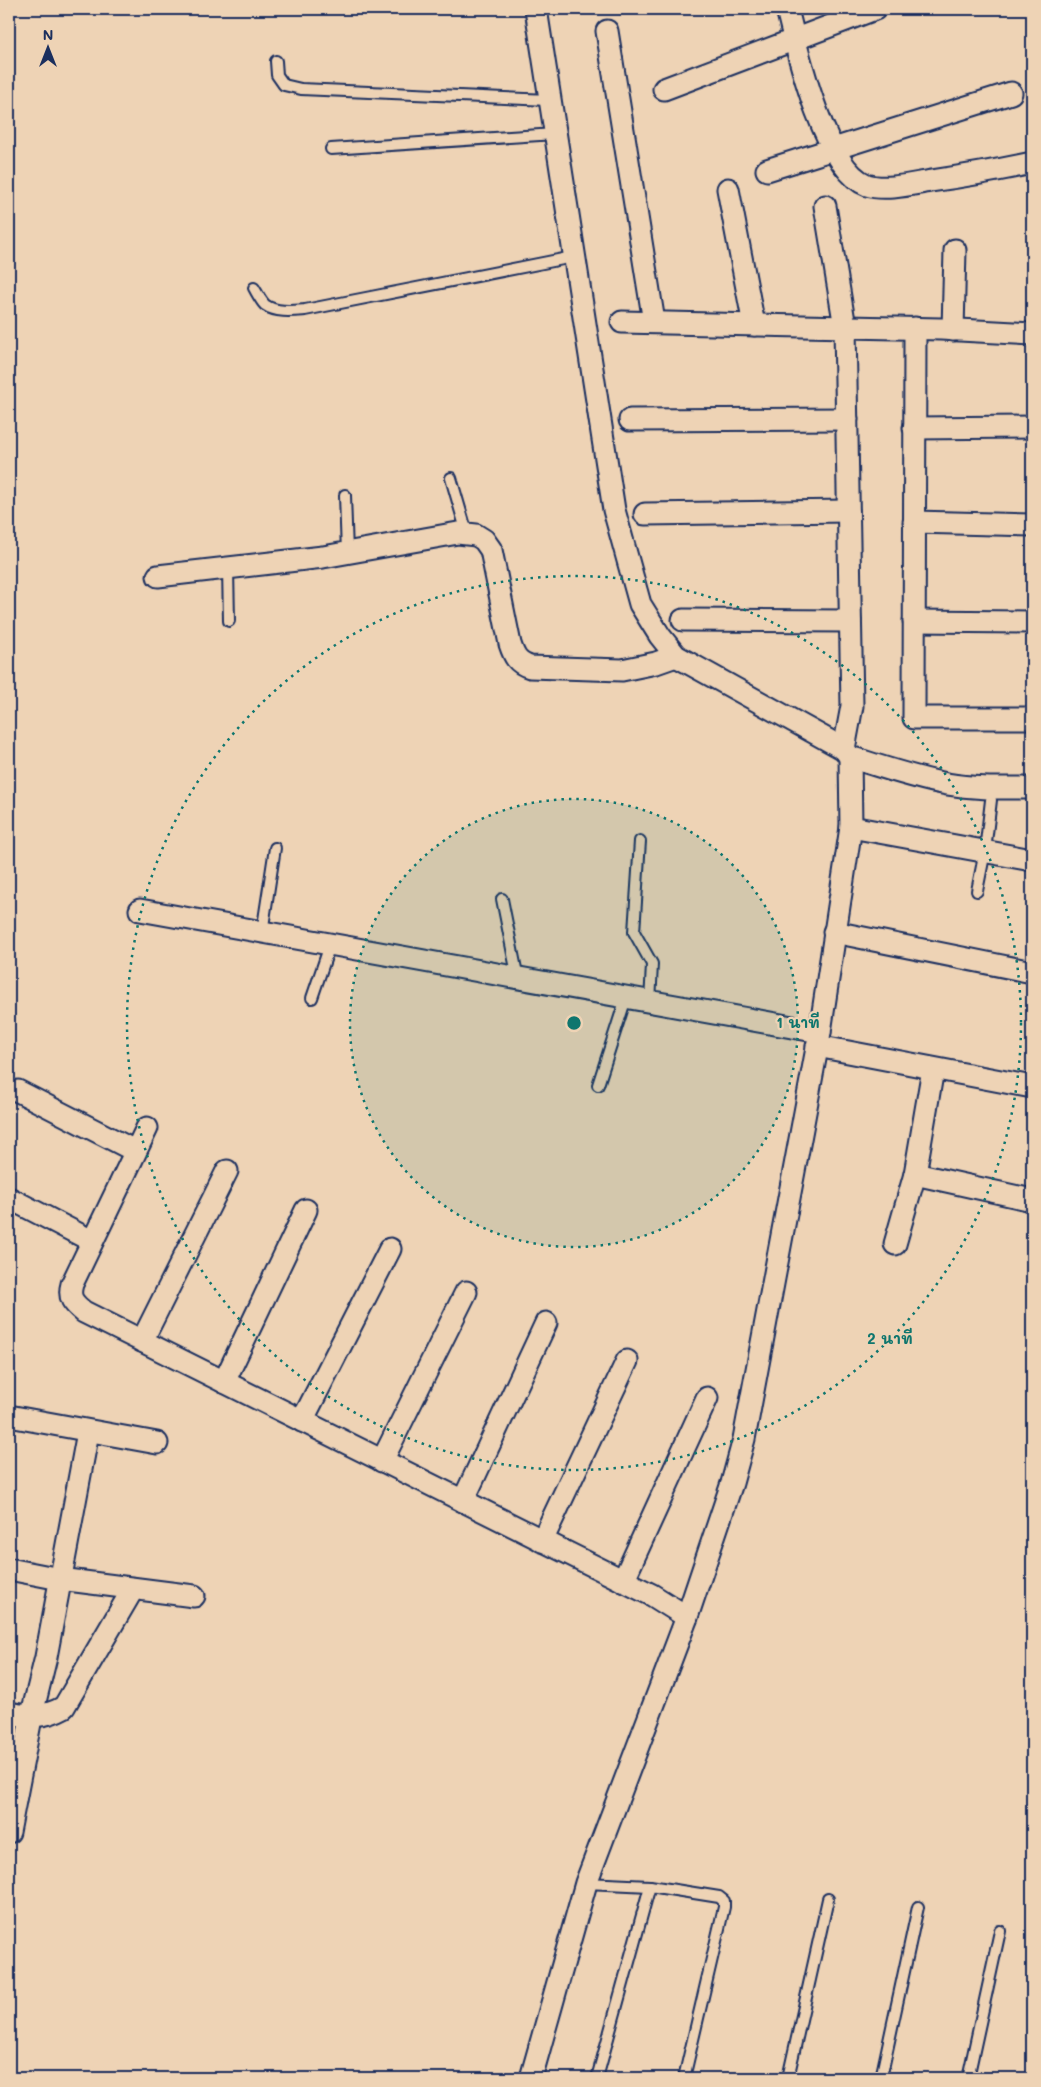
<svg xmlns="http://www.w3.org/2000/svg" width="1041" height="2087" font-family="Mali,'Playpen Sans Thai',sans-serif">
  <rect width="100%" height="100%" fill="#eed3b5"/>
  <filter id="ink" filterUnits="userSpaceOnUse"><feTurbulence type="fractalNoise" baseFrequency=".02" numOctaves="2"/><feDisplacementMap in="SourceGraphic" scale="10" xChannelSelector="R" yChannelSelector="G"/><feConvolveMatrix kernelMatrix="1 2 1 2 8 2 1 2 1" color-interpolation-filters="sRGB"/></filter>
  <g filter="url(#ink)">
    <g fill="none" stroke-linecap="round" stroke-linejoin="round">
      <g stroke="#1b2f5e" stroke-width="14">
        <g id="service">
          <path d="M276,61L277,75L284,85L301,89L549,100"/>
          <path d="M331,149L555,134"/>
          <path d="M254,288C257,293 261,301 265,305C276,313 293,311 305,310L573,257"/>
          <path d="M451,478L467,533"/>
          <path d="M345,495L347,553"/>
          <path d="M228,568L229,621"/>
          <path d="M640,841L634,932L652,964L650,1003"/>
          <path d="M977,891L985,851L991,800"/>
          <path d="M502,899L518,979"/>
          <path d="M262,933L275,848"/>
          <path d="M312,998L330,945"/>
          <path d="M598,1085L626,998"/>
          <path d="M586,1883L650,1886"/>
          <path d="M597,2078L650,1886L719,1897L724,1901V1907L684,2078"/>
          <path d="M788,2078L828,1899"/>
          <path d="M881,2078L918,1907"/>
          <path d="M968,2078L1000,1931"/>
        </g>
      </g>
      <g stroke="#1b2f5e" stroke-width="25">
        <g id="minor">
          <path d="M536,9L614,510L640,604L660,636L676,656L844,749L850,757C882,767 914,778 947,784C976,789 1004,788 1032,788"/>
          <path d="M787,9C797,50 824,168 867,185C885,191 913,184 931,181C965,176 999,170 1032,163"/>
          <path d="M607,31L654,322"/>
          <path d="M664,89L875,9"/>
          <path d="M767,170L1011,93"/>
          <path d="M728,189L754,325"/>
          <path d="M825,206L845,327L852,706L844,749"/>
          <path d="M622,322L941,329L1032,334"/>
          <path d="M915,328L914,718H1032"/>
          <path d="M953,330L955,250"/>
          <path d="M630,420L847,419"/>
          <path d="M914,428L1032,427"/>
          <path d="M645,514L848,511"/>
          <path d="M914,522L1032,525"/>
          <path d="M158,576L323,557L458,533L476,535L484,540L491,550L510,644C514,656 517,663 530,667L622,670L656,663L676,656"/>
          <path d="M683,620L850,621"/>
          <path d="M914,621L1032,622"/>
          <path d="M851,827L1032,860"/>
          <path d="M140,910L820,1032"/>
          <path d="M834,932L1032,972"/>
          <path d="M817,1046L1032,1087"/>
          <path d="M18,1091L135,1151"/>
          <path d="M147,1128L72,1284C68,1298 73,1303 84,1312L652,1595L687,1617"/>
          <path d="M915,1174L1032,1200"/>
          <path d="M9,1198L92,1241"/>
          <path d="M895,1244L915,1174L933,1069"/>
          <path d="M142,1341L227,1171"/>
          <path d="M224,1382L306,1210"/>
          <path d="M9,1416L157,1443"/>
          <path d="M302,1421L390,1249"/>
          <path d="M382,1461L466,1292"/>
          <path d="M463,1501L546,1323"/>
          <path d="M542,1541L627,1361"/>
          <path d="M9,1569L60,1579L194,1596"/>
          <path d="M623,1581L707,1398"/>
          <path d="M9,1713C30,1717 44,1718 64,1707L133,1589"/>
          <path d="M9,1832L31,1718L46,1657L88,1432"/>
          <path d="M531,2078L586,1883L687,1617L732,1483L744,1439L820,1032L851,827L850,757"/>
        </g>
      </g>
      <use href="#service" stroke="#eed3b5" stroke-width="10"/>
      <use href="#minor" stroke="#eed3b5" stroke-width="21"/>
    </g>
  </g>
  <circle cx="574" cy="1023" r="224" fill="#0f766e" fill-opacity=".12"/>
  <g fill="none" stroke="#0f766e" stroke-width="2.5" stroke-dasharray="2.5 5">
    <circle cx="574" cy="1023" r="224"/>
    <circle cx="574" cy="1023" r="447"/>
  </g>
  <circle cx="574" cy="1023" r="8" fill="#0f766e" stroke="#eed3b5" stroke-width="2.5"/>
  <g font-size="15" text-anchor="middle" font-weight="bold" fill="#0f766e" stroke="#eed3b5" stroke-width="4.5" stroke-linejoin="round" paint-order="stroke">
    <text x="798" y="1028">1 นาที</text>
    <text x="890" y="1344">2 นาที</text>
  </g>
  <rect width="1041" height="2087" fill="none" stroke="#eed3b5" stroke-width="30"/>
  <rect x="15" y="15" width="1011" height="2057" fill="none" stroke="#1b2f5e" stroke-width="2" filter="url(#ink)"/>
  <g transform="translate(48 48)" stroke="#eed3b5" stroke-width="4" paint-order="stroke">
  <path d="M0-4L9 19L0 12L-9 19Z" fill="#1b2f5e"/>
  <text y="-8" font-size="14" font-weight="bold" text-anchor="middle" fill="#1b2f5e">N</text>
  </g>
</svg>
